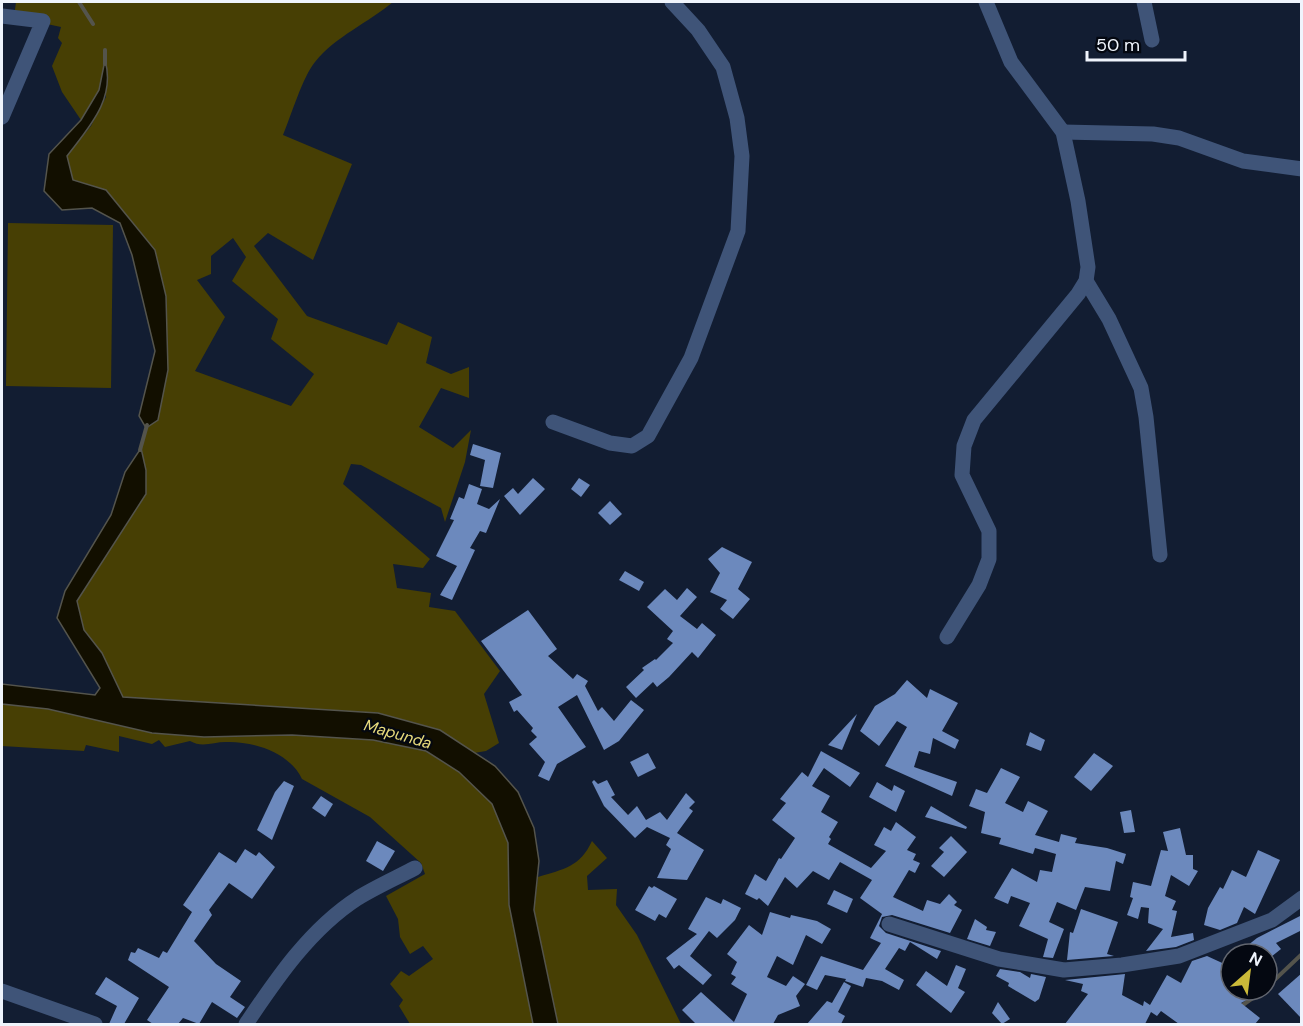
<svg xmlns="http://www.w3.org/2000/svg" width="1303" height="1026" font-family="'DM Sans',sans-serif">
  <rect width="100%" height="100%" fill="#121d32"/>
  <g fill="#473f04" fill-rule="evenodd">
    <path d="M16,2H393C368,23 336,36 315,62C303,76 291,116 283,135L352,164L313,260L268,233L254,246L307,316L387,345L398,322L432,337L426,363L451,374L469,367V398L441,388L419,427L453,448L471,430L465,462L445,522L441,508L361,465L351,464L343,484L430,559L423,568L393,564L397,588L431,593L429,607L455,611L500,671L484,694L499,743L486,751L474,753L440,730L378,713L123,697L102,653L84,630L77,601L146,494V470L141,448L146,428L158,420L166,296L106,191L73,180L67,156L91,126L106,97L105,62L99,90L81,120L62,92L52,66L62,43L58,38L61,27L14,17ZM233,238L246,257L232,281L278,319L271,339L314,374L291,406L195,371L225,317L197,280L211,274V256Z"/>
    <path d="M8,223L113,225L111,388L6,386Z"/>
    <path d="M2,704L48,709L152,733L204,737L292,735L373,740L425,751L459,772L493,804L508,843L509,905L533,1024H410L399,1006L403,1000L390,984L401,971L409,976L433,959L423,946L410,954L400,937L398,919L386,896L425,874L421,863L370,817L302,779C290,753 254,741 226,742C213,742 202,748 190,741L165,747L159,740L152,744L119,736V752L86,745L84,751L2,746Z"/>
    <path d="M592,841L607,858L587,876L588,890L617,889L616,905L637,935L681,1024H558L534,910L538,877C564,869 580,867 592,841Z"/>
  </g>
  <g fill="#120f00" stroke="#54544c" stroke-width="1.5">
    <path d="M105,60C116,99 89,127 67,156L73,180L106,190L155,250L166,296L168,370L158,420L146,428L139,416L155,351L132,255L120,223L92,208L62,210L44,191L49,154L81,120L99,90Z"/>
    <path d="M141,448L146,470V494L77,601L84,630L102,653L123,697L378,713L440,730L495,766L518,792L534,828L539,861L534,910L558,1024H533L509,905L508,843L492,804L459,772L426,751L373,740L292,735L204,737L152,733L48,709L2,704V684L95,695L100,688L57,618L65,591L111,515L125,472Z"/>
  </g>
  <g fill="none" stroke-linecap="round" stroke-linejoin="round">
    <g stroke="#54544c" stroke-width="4">
      <path d="M79,2L93,24"/>
      <path d="M105,50V64"/>
      <path d="M140,450L147,425"/>
      <path d="M1267,987L1302,954"/>
      <path d="M1240,1007L1264,990"/>
    </g>
  </g>
  <g fill="#6c89bd">
    <path d="M473,444L501,453L493,488L480,486L485,460L470,455Z"/>
    <path d="M533,478L545,489L520,515L504,496L513,488L518,494Z"/>
    <path d="M579,478L590,485L581,497L571,489Z"/>
    <path d="M469,484L482,489L477,504L489,509L500,499L486,533L480,531L470,548L475,550L452,600L440,595L457,566L436,556L454,520L450,519L459,497L464,499Z"/>
    <path d="M610,501L622,514L610,525L598,513Z"/>
    <path d="M722,547L752,562L738,589L750,599L733,619L720,609L727,600L710,592L720,573L708,559Z"/>
    <path d="M625,571L644,582L639,591L619,580Z"/>
    <path d="M687,588L697,597L680,616L697,629L702,623L716,635L698,658L692,652L669,677L657,687L653,682L636,698L626,687L644,670L642,668L655,659L656,660L673,643L667,639L673,631L647,607L665,589L677,600Z"/>
    <path d="M528,610L557,649L548,656L573,679L577,674L588,681L585,686L598,711L602,707L614,721L631,700L644,710L619,741L604,750L577,695L558,707L586,747L557,764L549,781L538,776L545,762L529,744L537,737L531,731L533,728L517,710L514,712L509,702L522,695L481,641Z"/>
    <path d="M907,680L927,698L930,689L958,703L942,731L959,740L955,749L933,738L930,754L919,751L914,767L957,782L952,796L885,766L907,727L897,721L879,746L860,731L875,706L895,694Z"/>
    <path d="M857,714L842,750L828,745Z"/>
    <path d="M1030,732L1045,740L1041,751L1026,745Z"/>
    <path d="M821,751L860,773L850,787L824,768L812,786L830,796L821,812L838,822L829,837L831,839L828,844L871,868L886,851L874,845L884,827L891,831L896,822L916,837L907,850L916,854L913,860L920,863L915,873L909,870L893,897L923,911L927,900L940,904L949,894L957,902L954,905L962,910L950,933L892,915L882,917L879,926L886,933L941,951L937,959L910,942L905,951L899,948L885,969L904,980L899,990L882,981L866,978L863,987L845,981L846,979L825,975L817,990L806,985L821,956L863,970L881,943L870,938L882,914L860,898L872,880L840,862L829,880L813,871L797,888L785,877L768,906L759,898L757,900L745,894L755,874L766,881L779,858L781,859L795,838L772,820L786,803L780,799L802,772L808,777Z"/>
    <path d="M648,753L656,768L638,777L630,762Z"/>
    <path d="M1094,753L1113,766L1091,791L1074,777Z"/>
    <path d="M1001,768L1020,777L1005,803L1023,812L1028,801L1048,811L1035,835L1059,842L1061,834L1077,838L1075,843L1107,848L1126,854L1123,864L1116,861L1110,891L1085,887L1076,910L1057,902L1049,922L1064,929L1053,958L1043,957L1048,939L1019,926L1030,903L1011,896L1008,904L994,898L1012,868L1037,882L1040,870L1052,872L1056,854L1035,848L1033,854L999,844L1001,838L981,833L985,812L969,806L976,789L987,793Z"/>
    <path d="M594,780L598,784L607,780L615,795L611,797L628,815L637,806L646,820L660,812L667,820L686,793L695,802L689,808L693,811L677,833L704,850L687,880L657,878L671,849L666,845L670,838L647,827L635,838L604,806L592,782Z"/>
    <path d="M284,781L294,786L272,840L257,830L275,792Z"/>
    <path d="M877,782L892,791L894,785L905,791L896,812L869,797Z"/>
    <path d="M321,796L333,804L325,817L312,808Z"/>
    <path d="M931,806L967,827L966,829L925,817Z"/>
    <path d="M1131,810L1135,832L1124,833L1120,812Z"/>
    <path d="M1180,828L1186,855H1193V869L1198,871L1189,886L1171,875L1165,896L1176,901L1172,910L1177,911L1171,937L1193,933L1194,940L1176,947L1146,951L1163,929L1148,923L1149,908L1141,907L1138,919L1127,915L1133,898L1130,897L1133,882L1151,886L1161,850L1168,851L1163,832Z"/>
    <path d="M951,836L967,852L944,877L931,866L944,852L939,848Z"/>
    <path d="M377,841L395,851L383,871L366,861Z"/>
    <path d="M245,849L256,856L259,852L275,867L252,899L229,883L209,910L212,915L194,941L216,964L241,981L230,997L245,1007L237,1018L212,1002L199,1024L183,1018L178,1024H153L147,1020L169,987L128,960L131,952L135,953L138,948L159,958L163,951L167,953L192,912L183,905L219,852L236,863Z"/>
    <path d="M1258,850L1280,860L1255,914L1244,907L1237,923L1220,930L1204,925L1208,908L1220,887L1223,889L1232,870L1246,877Z"/>
    <path d="M649,886L652,888L654,886L677,899L666,918L659,914L655,921L635,910Z"/>
    <path d="M834,890L853,899L847,913L827,904Z"/>
    <path d="M706,897L721,904L723,899L741,908L735,920L717,938L709,931L690,956L712,975L703,985L679,965L674,969L666,958L697,934L688,929Z"/>
    <path d="M1081,909L1118,922L1107,954L1114,956L1067,960L1070,932L1073,933Z"/>
    <path d="M770,912L790,918L791,915L817,921L831,929L822,944L806,935L793,965L777,956L767,977L786,986L793,976L805,984L796,996L800,1006L778,1015L773,1024H696L682,1010L701,992L734,1022L747,994L731,984L736,977L731,974L737,962L727,954L749,925L762,935Z"/>
    <path d="M1302,915V930L1276,943L1281,949L1267,960V954H1237L1257,938Z"/>
    <path d="M975,919L987,927L986,930L996,932L990,946L967,939Z"/>
    <path d="M1207,956L1231,967V990H1265L1241,1003L1260,1018L1255,1024H1179L1161,1011L1157,1016L1151,1012L1145,1024H1065L1088,994L1081,991L1083,984L1065,980L1125,974L1122,995L1143,1006L1144,1001L1150,1005L1167,975L1181,983L1192,961Z"/>
    <path d="M956,965L966,969L958,988L965,992L951,1013L916,985L926,971L947,986Z"/>
    <path d="M1000,969L1020,972L1030,978L1031,974L1046,977L1039,999L1035,1002L1008,986L1009,983L996,976Z"/>
    <path d="M1302,973V1019L1278,994Z"/>
    <path d="M106,977L139,998L124,1024H109L117,1006L95,994Z"/>
    <path d="M844,982L851,986L838,1012L845,1016L841,1024H807L827,1001L832,1003Z"/>
    <path d="M998,1002L1010,1019L1002,1024L992,1013Z"/>
  </g>
  <g fill="none" stroke-linecap="round" stroke-linejoin="round">
    <g stroke="#3f5478" stroke-width="15">
      <path d="M1144,2L1152,40"/>
      <path d="M2,16L43,21L2,117"/>
      <path d="M1063,132L1153,134L1179,138L1243,161L1302,169"/>
      <path d="M1086,281L1109,319L1141,388L1146,417L1160,555"/>
      <path d="M553,422L610,443L632,446L648,436L691,358L738,231L742,156L737,118L723,67L698,30L672,2"/>
      <path d="M947,637L979,585L989,559V531L962,475L964,446L974,420L1078,294L1086,281L1088,267L1078,201L1063,132L1011,62L986,2"/>
      <path d="M889,924L999,959L1064,970L1122,965L1179,956L1272,920L1302,898"/>
      <path d="M2,991L95,1024"/>
      <path d="M246,1024C277,978 310,929 358,898C376,887 396,878 415,868"/>
    </g>
  </g>
  <g text-anchor="middle" dominant-baseline="central" stroke-width="4.5" stroke-linejoin="round" paint-order="stroke">
    <g font-size="16" font-style="italic" fill="#e7da7c" stroke="#040811">
      <text transform="translate(398 734) rotate(16)">Mapunda</text>
    </g>
  </g>
  <rect width="1303" height="1026" fill="none" stroke="#eff4fc" stroke-width="6"/>
  <g transform="translate(1249 972) rotate(28)"><circle r="28" fill="#040811" stroke="#62666f" stroke-width="1.5"/>
  <path d="M0-4.5L10 22L0 15L-10 22Z" fill="#cbba39"/>
  <text y="-9" font-size="16" font-weight="bold" text-anchor="middle" fill="#eff4fc">N</text>
  </g>
  <path d="M1087 51v9h98v-9" fill="none" stroke="#eff4fc" stroke-width="3"/>
  <text x="1096" y="51" font-size="18" fill="#eff4fc" stroke="#040811" stroke-width="4.5" paint-order="stroke">50 m</text>
</svg>
